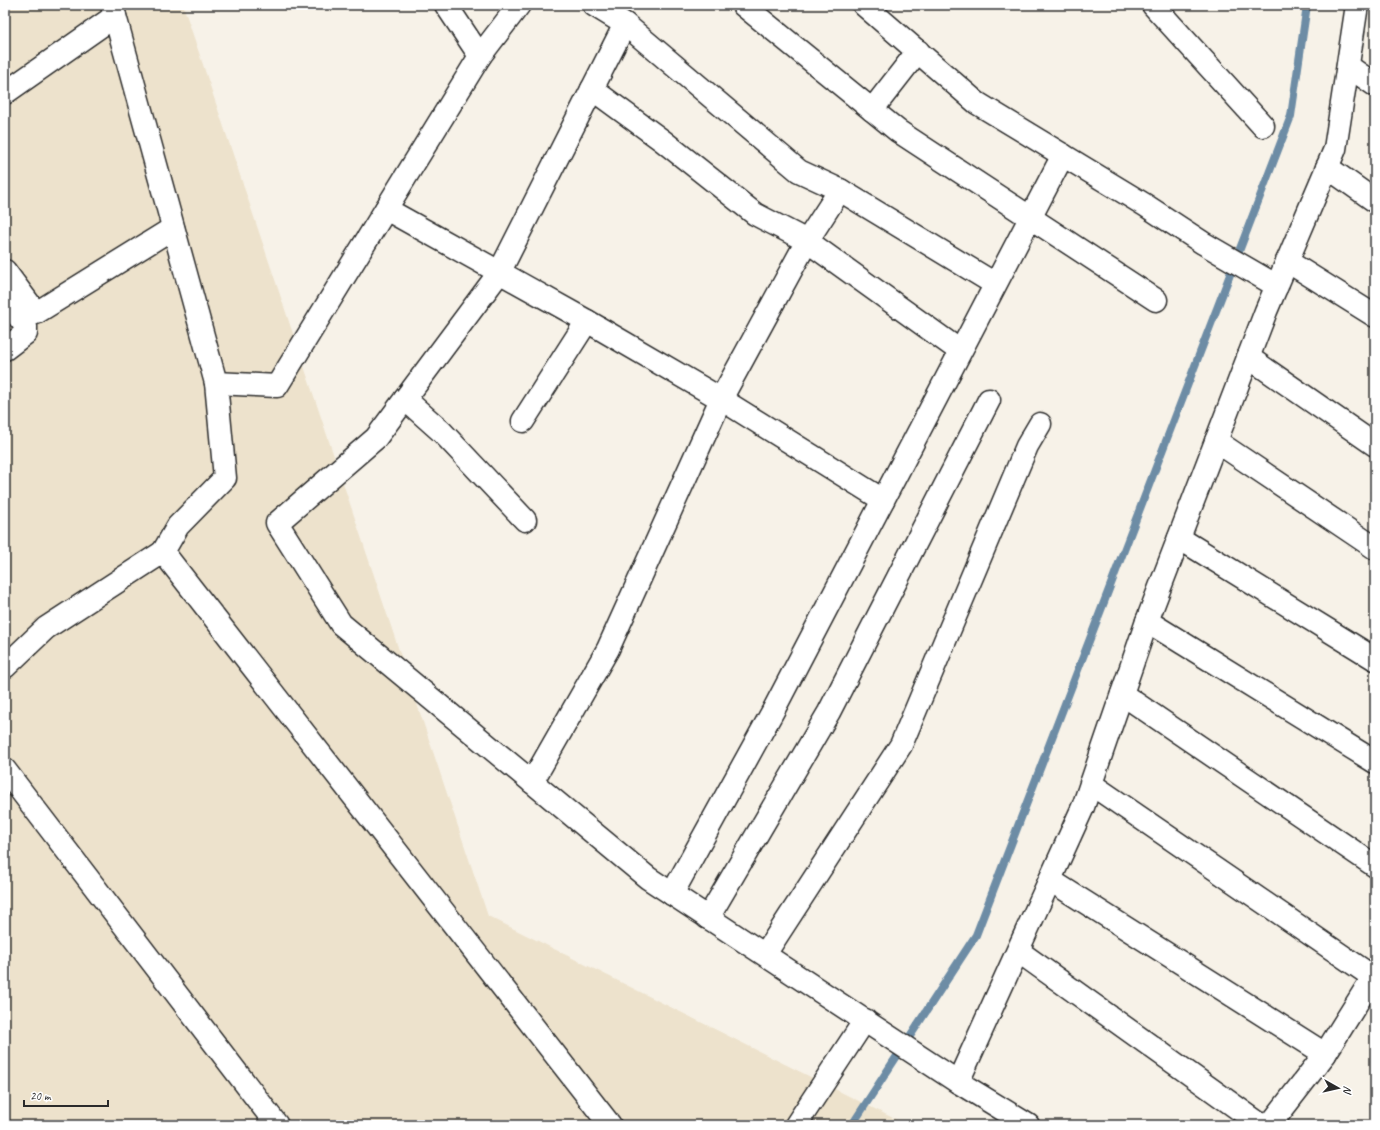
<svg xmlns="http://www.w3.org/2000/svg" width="1380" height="1130" font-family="Caveat,sans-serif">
  <rect width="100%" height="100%" fill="#f7f2e8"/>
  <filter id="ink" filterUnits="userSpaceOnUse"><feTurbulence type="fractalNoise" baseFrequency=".025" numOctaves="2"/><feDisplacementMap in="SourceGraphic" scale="8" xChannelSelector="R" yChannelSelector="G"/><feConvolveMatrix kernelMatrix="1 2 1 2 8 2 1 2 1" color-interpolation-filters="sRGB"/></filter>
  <g filter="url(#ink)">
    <path fill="#ede2cc" d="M5,5H183L488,916L907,1125H5Z"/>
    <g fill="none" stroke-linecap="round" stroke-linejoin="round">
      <path stroke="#6d8ca5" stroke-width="8" d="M852,1125L976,935L1291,116L1307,5"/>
      <g stroke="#2b2b2b" stroke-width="25">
        <g id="minor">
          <path d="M112,5L216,383L277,386L480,56L519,5"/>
          <path d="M446,5L480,56"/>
          <path d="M743,5L898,131L1156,300"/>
          <path d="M864,5L977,103L1145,205L1203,243L1277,286"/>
          <path d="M1153,5L1263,126"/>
          <path d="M625,24L799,171L840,190L995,284"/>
          <path d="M1348,66L1375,85"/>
          <path d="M592,89L663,141L755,214L807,241L840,190"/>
          <path d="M5,93L115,16"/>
          <path d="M872,110L918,51"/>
          <path d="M1327,167L1375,201"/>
          <path d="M386,209L587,321L721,399L883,500"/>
          <path d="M1287,261L1375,316"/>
          <path d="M5,271L36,313L173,228"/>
          <path d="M5,300L26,326V333L5,349"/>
          <path d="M1248,357L1375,445"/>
          <path d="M216,383L225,478L178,526L163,552L610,1125"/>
          <path d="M405,399L499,273L625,24L594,5"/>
          <path d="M523,421L587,321"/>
          <path d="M1216,441L1375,548"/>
          <path d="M525,520L442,432L405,399L376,438L277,523L341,624L648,878L958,1082"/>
          <path d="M1179,538L1375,659"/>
          <path d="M1147,621L1375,762"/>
          <path d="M5,667L46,628L163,552"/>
          <path d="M1122,694L1375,866"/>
          <path d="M5,770L277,1125"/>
          <path d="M532,782L608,649L721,399L807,241L960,351"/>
          <path d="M1091,784L1373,977"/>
          <path d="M1050,880L1325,1054"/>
          <path d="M672,894L773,711L1063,155"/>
          <path d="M708,918L829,712L989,400"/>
          <path d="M1018,951L1261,1125"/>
          <path d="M765,954L901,745L1027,446L1040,424"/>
          <path d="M796,1125L865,1020"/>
          <path d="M1028,1125L958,1082L1083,807L1147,621L1266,311L1335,149L1357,5"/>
          <path d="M1270,1125L1325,1054L1375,974"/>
        </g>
      </g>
      <use href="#minor" stroke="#fff" stroke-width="22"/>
    </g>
  </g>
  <rect width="1380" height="1130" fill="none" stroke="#fff" stroke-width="20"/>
  <rect x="10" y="10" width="1360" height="1110" fill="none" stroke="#2b2b2b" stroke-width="1.5" filter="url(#ink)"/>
  <g transform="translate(1338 1088) rotate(98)" stroke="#ffffff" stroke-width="3" paint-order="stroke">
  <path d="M0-3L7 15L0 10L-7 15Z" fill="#2b2b2b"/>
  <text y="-6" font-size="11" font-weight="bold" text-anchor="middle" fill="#2b2b2b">N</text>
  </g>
  <path d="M24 1100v6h84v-6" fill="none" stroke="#2b2b2b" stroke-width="2"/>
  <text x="30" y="1100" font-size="12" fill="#2b2b2b" stroke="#ffffff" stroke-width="3" paint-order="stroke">20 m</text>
</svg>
